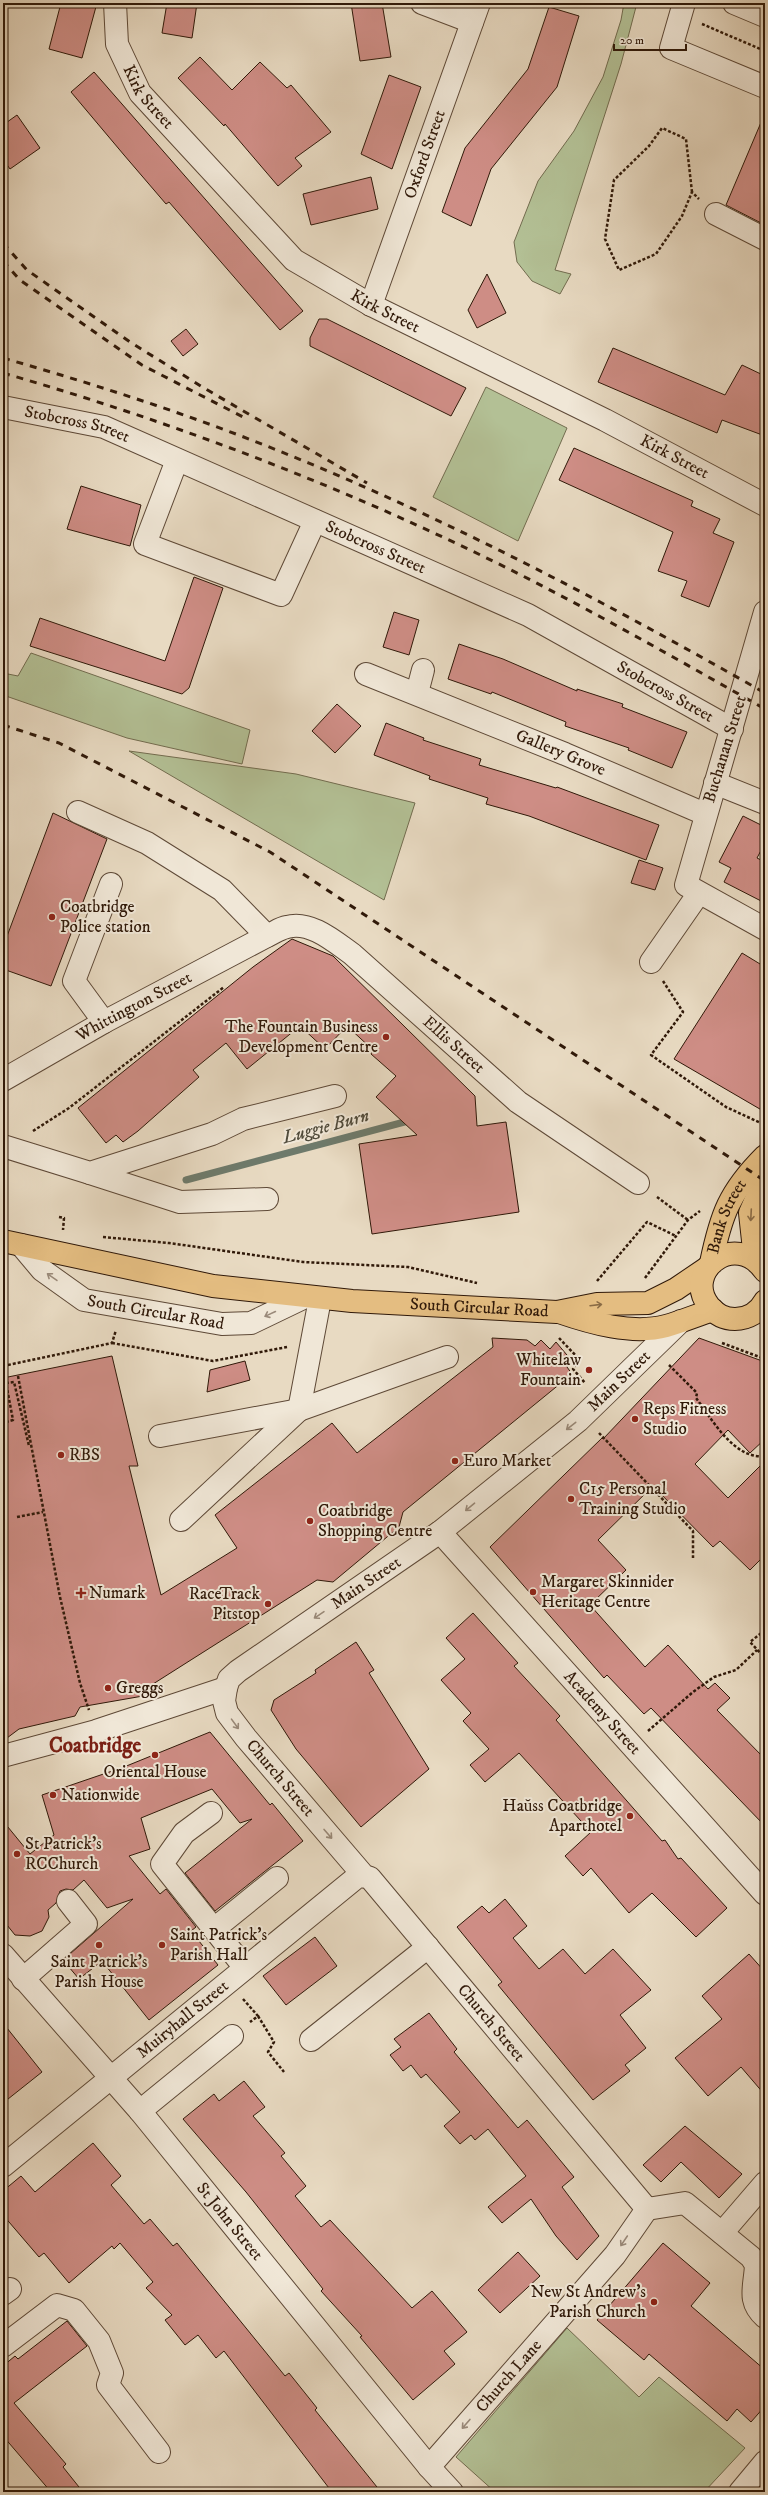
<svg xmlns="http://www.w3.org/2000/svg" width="768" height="2495" font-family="'IM FELL DW Pica',serif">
  <rect width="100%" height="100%" fill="#e8dac2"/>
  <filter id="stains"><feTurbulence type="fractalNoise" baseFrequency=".005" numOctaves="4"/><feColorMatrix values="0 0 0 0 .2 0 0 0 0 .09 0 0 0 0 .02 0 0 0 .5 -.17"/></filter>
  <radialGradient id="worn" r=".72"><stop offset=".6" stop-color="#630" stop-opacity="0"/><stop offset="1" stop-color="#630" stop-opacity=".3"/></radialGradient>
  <g fill="#b3c095" stroke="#726c4f">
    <path d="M624,3H637L621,64L555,270L571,274L560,294L532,281L517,262L514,242L538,181L574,131L603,77L621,20Z"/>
    <path d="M486,387L567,428L518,541L433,497Z"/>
    <path d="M31,653L250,730L242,764L127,738L3,695V673L18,676Z"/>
    <path d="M129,751L296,774L415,803L384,900Z"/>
    <path d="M567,2328L639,2397L659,2377L745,2448L704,2492H495L456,2457Z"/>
  </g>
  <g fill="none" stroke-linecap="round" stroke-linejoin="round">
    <path stroke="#6e7a6b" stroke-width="7" d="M186,1180L412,1120"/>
  </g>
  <g fill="#ce8d85" stroke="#301909">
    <path d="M61,3H97L82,58L49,49Z"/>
    <path d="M167,3H197L192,38L162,33Z"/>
    <path d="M351,3H382L391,57L360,61Z"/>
    <path d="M549,7L579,16L557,87L491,169L471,226L442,212L465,148L528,69Z"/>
    <path d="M200,57L232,90L260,62L287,88L291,85L331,132L295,158L302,166L278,186L225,124L224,126L178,78Z"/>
    <path d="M94,72L303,311L280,330L169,202L166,204L124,155L71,92Z"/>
    <path d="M389,75L421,87L392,169L361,154Z"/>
    <path d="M765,113V225L726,205Z"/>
    <path d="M17,115L40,148L10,169L3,159V125Z"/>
    <path d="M371,177L378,209L311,225L303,194Z"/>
    <path d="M487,274L506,313L477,328L468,310Z"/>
    <path d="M319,319H327L466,388L451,416L310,346V338Z"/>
    <path d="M186,329L198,344L183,356L171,341Z"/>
    <path d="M613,348L725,395L742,365L765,376V436L722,420L717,433L598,382Z"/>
    <path d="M574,448L693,501L691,506L720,519L713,533L734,542L709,607L681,596L687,581L658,571L673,532L559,480Z"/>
    <path d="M81,486L141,505L130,546L67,529Z"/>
    <path d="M194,577L223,588L189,688L182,694L30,646L40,618L165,661Z"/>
    <path d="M394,612L419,620L409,655L383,647Z"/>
    <path d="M459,644L503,659L577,691V689L623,704L622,707L687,732L672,768L628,750L629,748L565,726L566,722L492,692L491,694L448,679Z"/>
    <path d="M337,704L361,726L335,753L312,731Z"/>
    <path d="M386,723L424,738L423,740L481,759L479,765L556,788L557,787L659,825L646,860L529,816L486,804L488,798L429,779L430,776L374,755Z"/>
    <path d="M53,813L107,839L51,986L3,969V947Z"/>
    <path d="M743,816L765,827V843L757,858L765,862V903L724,882L731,868L719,862Z"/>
    <path d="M639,860L663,868L655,890L631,883Z"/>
    <path d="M292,939L333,956L475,1096L477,1126L506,1122L519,1212L372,1234L359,1144L417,1135L376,1097L396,1076L371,1054L373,1050L347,1026L325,1049L300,1026L247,1069L226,1043L193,1070L199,1077L138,1131L123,1142L116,1135L106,1143L78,1108L253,967Z"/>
    <path d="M742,953L765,967V1112L674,1059Z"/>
    <path d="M492,1338L527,1340L535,1346L541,1340L550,1349L556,1342L572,1361L567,1367L572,1374L403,1512L399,1527L333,1582L317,1580L142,1691L143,1696L80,1707L75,1716L19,1729L3,1741V1378L112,1356L138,1466H129L161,1595L237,1548L215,1515L332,1423L357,1453L493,1347Z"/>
    <path d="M699,1338L765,1362V1439L750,1453L728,1430L695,1464L728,1498L765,1461V1555L750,1570L720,1541L713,1547L653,1486L598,1540L626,1570L590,1605L645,1667L668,1645L708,1689L715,1683L730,1698L717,1710L765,1759V1826L651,1708L644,1714L607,1675L604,1678L490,1547L602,1438L603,1439Z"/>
    <path d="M245,1361L250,1380L207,1392L210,1370Z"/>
    <path d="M473,1613L518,1663L514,1666L560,1716L556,1720L662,1841L665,1840L678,1859L681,1858L727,1908L696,1937L652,1893L629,1913L591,1868L583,1876L565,1856L591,1832L519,1753L485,1782L470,1765L489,1749L463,1721L471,1713L441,1680L465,1659L446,1638Z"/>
    <path d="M356,1642L374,1670L369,1673L429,1769L361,1827L296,1749L271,1710L274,1700L316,1673L315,1670Z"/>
    <path d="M210,1732L270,1805L272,1803L303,1841L215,1911L185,1873L252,1819L240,1823L212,1789L141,1818L150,1849L129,1856L160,1894L166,1889L196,1927L191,1931L218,1965L149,2020L102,1961L79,1979L63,1960L133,1899L107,1908L84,1880L73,1890L66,1889L60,1891L56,1903L48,1910L49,1917L42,1931L30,1936L15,1935L3,1920V1821L30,1854L54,1835L42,1795L124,1767Z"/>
    <path d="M505,1899L527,1926L513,1938L539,1969L563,1949L585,1974L613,1949L651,1990L620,2015L646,2048L625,2065L630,2071L593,2100L498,1985L502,1982L457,1927L482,1906L489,1913Z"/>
    <path d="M315,1937L337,1966L286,2005L263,1976Z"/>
    <path d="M749,1954L765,1972V2095L741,2067L708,2096L675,2058L722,2019L702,1996Z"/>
    <path d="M429,2013L457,2049L454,2052L518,2128L527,2120L574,2177L562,2187L599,2236L577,2260L556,2236L531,2199L502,2223L488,2207L526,2176L488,2129L475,2140L471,2135L460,2144L444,2126L460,2112L426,2074L421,2078L411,2065L403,2071L390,2055L401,2047L394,2039Z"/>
    <path d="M3,2023L42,2072L3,2103Z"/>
    <path d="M244,2081L265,2107L253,2116L285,2153L281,2156L306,2186L295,2196L321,2227L330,2220L412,2308L432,2291L467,2332L444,2351L455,2364L413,2400L360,2337L362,2336L321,2291L323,2289L246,2192L183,2119L214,2094L219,2101Z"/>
    <path d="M685,2126L742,2174L719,2198L681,2162L661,2182L643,2165Z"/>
    <path d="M93,2143L121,2176L111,2185L144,2224L150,2219L173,2246L177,2243L285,2376L289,2373L317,2408L315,2410L381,2492H332L224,2351L216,2358L198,2335L185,2345L165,2320L172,2315L146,2288L153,2282L120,2243L114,2249L112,2246L69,2283L44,2253L39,2257L3,2215V2191L21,2176L35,2192Z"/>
    <path d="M663,2243L710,2283L691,2306L765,2370V2406L751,2422L737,2409L727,2421L649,2354L644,2360L597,2320Z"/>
    <path d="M518,2252L540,2276L500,2313L478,2290Z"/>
    <path d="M67,2321L87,2346L14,2403L66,2464L63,2467L83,2492H51L3,2436V2366L15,2356L18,2359Z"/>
  </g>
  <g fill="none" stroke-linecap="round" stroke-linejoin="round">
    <g stroke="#5e4937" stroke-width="24">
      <g id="minor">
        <path id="s1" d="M115,3L117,44L140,93L294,260L371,305L605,420L765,505"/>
        <path d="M422,3L472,22"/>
        <path d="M684,3L671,48L765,87"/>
        <path d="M734,3L765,16"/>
        <path d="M716,214L765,239"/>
        <path id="s2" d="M371,305L479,3"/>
        <path id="s3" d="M3,407L104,427L528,615L732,729"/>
        <path d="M177,460L145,544L281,595L315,521"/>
        <path d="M765,612L686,885L765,929"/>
        <path id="s4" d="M366,674L565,754L705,814"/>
        <path d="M417,693L423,670"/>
        <path d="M715,783L765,803"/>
        <path d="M78,812L147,843L222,890L267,936"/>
        <path d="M651,962L699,893"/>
        <path d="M104,1022L74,981L111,884"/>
        <path id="s5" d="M3,1080L104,1022L267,936C274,933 280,928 287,927C310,920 335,942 352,954L518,1102L638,1183"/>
        <path d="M3,1146L90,1173L212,1134L243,1119L335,1096"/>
        <path d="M90,1173L180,1202L267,1199"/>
        <path id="s6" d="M21,1245L42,1270L84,1300L222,1324L251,1323L305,1297"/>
        <path id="s7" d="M681,1321L578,1421L440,1532L238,1671L229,1679L226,1688L224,1701L227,1713L246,1738L364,1876L370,1878L647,2209L685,2203L751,2257L756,2265C755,2287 747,2301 765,2317"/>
        <path d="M160,1436L299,1410L447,1357"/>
        <path d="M181,1520L299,1410L320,1299"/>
        <path id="s8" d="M440,1532L765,1894"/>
        <path d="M3,1756L96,1731L226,1688"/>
        <path d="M211,1813L184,1833L162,1864L245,1968"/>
        <path d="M214,1929L277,1878"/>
        <path id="s9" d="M3,1955L140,2111L429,2467L452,2492"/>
        <path d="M23,1979L86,1924L68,1901"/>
        <path d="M311,2040L428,1947"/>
        <path d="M140,2111L232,2036"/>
        <path id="s10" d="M3,2166L357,1877L364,1876"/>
        <path d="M722,2233L765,2183"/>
        <path d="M3,2294L10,2289"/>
        <path d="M3,2346L57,2305L74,2310L99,2341L112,2373L108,2385L159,2452"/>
        <path id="s11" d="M429,2467L615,2255L647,2209"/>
        <path d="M740,2492L765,2462"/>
      </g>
    </g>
    <g stroke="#301909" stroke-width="24">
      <g id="major">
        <path id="s12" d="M3,1241L213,1286L352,1301L557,1312L597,1304L648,1303L676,1289L707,1268"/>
        <path d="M755,1259L750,1213L765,1179"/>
        <path id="s13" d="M711,1263C721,1215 729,1192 765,1156"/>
        <path d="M765,1271C735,1229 682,1272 709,1306C716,1315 724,1319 735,1319C748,1319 759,1312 765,1301"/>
        <path d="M559,1312C591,1323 632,1335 666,1326C681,1322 697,1315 713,1310"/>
      </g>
    </g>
    <g stroke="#301909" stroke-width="2.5" stroke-dasharray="3 2" stroke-linecap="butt">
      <path d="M702,24L765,51"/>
      <path d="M692,192L686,139L662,128L649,146L614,180L605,239L619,270L656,254L682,216L692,192L699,199"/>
      <path d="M663,981L683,1012L651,1055L726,1107L765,1125"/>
      <path d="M33,1131L69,1108L224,987"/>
      <path d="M657,1197L688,1220"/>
      <path d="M59,1217L64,1218L63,1230"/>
      <path d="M103,1237L169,1243L303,1262L408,1267L477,1283"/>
      <path d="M645,1278L688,1220L700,1211"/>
      <path d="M597,1281L647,1222L676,1236"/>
      <path d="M559,1338L579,1359L573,1369L585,1383"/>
      <path d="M112,1343L213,1361L287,1347"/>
      <path d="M722,1343L765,1359"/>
      <path d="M669,1365L697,1393L696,1398C712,1419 734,1460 765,1456"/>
      <path d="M3,1366L112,1343L116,1330"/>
      <path d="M18,1376L60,1597L80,1683L89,1710"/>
      <path d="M3,1407L6,1422L13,1420L6,1383L14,1382L29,1446"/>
      <path d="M599,1433L693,1531V1558"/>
      <path d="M17,1517L43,1512"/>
      <path d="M765,1630L750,1642L765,1658"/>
      <path d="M648,1731L693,1692L714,1677L736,1670L757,1650"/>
      <path d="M243,1999L258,2016L250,2022"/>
      <path d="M258,2016L274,2042L268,2052L284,2072"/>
    </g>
    <use href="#minor" stroke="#f0e7d7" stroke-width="22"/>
    <use href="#major" stroke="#e4bd81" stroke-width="22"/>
    <g stroke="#301909" stroke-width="3" stroke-dasharray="7 7" stroke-linecap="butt">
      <path d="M3,243L27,270L130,342L204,388L367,483"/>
      <path d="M3,261L20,280L142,365L243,417"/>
      <path d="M3,358C87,382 172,409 254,441C431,510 600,599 765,693"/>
      <path d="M3,373C177,423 346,488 507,568C595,612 680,661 765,709"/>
      <path d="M3,725L59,743L270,852L765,1181"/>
    </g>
  </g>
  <defs><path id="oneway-shaft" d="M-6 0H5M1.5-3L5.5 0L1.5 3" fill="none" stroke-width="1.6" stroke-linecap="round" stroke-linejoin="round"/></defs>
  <g stroke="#8a6b45">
    <use href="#oneway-shaft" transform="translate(751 1215) rotate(93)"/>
    <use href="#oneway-shaft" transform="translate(596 1305) rotate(-7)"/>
  </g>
  <g stroke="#9a8a7a">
    <use href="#oneway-shaft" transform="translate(52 1277) rotate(-145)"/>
    <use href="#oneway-shaft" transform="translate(270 1314) rotate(155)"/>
    <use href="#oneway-shaft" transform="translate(571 1426) rotate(142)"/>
    <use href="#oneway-shaft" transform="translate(470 1507) rotate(140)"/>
    <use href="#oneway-shaft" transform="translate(319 1615) rotate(146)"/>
    <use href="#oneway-shaft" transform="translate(235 1724) rotate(54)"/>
    <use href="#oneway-shaft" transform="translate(328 1834) rotate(49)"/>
    <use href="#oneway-shaft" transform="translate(624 2241) rotate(124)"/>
    <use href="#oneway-shaft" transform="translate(466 2424) rotate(131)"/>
  </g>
  <g fill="#8f2418" stroke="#f0e7d7" stroke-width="1.5">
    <circle cx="52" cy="917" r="4"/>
    <circle cx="386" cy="1037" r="4"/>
    <circle cx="589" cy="1370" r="4"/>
    <circle cx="635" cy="1419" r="4"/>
    <circle cx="61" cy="1455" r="4"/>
    <circle cx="455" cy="1461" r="4"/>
    <circle cx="571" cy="1499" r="4"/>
    <circle cx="310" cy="1521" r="4"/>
    <circle cx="533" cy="1592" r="4"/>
    <path d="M79 1587h4v4h4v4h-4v4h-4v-4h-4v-4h4z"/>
    <circle cx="268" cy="1604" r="4"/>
    <circle cx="108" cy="1688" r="4"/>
    <circle cx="155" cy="1755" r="4"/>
    <circle cx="53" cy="1795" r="4"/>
    <circle cx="630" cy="1816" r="4"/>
    <circle cx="17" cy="1854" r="4"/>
    <circle cx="99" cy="1945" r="4"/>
    <circle cx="162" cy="1945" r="4"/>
    <circle cx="654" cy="2302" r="4"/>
  </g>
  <g text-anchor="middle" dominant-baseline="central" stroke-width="4" stroke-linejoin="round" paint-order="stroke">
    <g font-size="17" fill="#301909" stroke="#f0e7d7">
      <text stroke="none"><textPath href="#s1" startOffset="103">Kirk Street</textPath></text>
      <text stroke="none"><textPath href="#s2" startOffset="160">Oxford Street</textPath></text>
      <text stroke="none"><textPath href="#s1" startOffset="427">Kirk Street</textPath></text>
      <text stroke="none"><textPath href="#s3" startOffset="76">Stobcross Street</textPath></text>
      <text stroke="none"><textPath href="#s1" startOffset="751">Kirk Street</textPath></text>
      <text stroke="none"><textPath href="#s3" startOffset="400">Stobcross Street</textPath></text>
      <text stroke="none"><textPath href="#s3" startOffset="724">Stobcross Street</textPath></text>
      <text transform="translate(725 749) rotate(-73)">Buchanan Street</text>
      <text stroke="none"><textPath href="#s4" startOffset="210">Gallery Grove</textPath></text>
      <text stroke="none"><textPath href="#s5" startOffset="150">Whittington Street</textPath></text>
      <text stroke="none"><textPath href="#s5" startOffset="532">Ellis Street</textPath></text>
      <text stroke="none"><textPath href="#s13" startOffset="49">Bank Street</textPath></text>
      <text stroke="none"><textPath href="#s12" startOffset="482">South Circular Road</textPath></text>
      <text stroke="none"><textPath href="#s6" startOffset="157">South Circular Road</textPath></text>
      <text transform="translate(619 1381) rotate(-44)">Main Street</text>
      <text transform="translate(366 1583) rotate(-34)">Main Street</text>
      <text stroke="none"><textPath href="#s8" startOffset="243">Academy Street</textPath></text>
      <text stroke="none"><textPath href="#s7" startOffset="697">Church Street</textPath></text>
      <text stroke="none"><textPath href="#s10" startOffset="232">Muiryhall Street</textPath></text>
      <text stroke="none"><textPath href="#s7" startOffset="1021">Church Street</textPath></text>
      <text stroke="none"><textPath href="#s9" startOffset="350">St John Street</textPath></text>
      <text stroke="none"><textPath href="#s11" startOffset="121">Church Lane</textPath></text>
    </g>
    <g font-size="17" fill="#301909" stroke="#f0e7d7" text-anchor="start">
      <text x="60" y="907">Coatbridge<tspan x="60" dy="20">Police station</tspan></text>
      <text x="378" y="1027" text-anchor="end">The Fountain Business<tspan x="378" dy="20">Development Centre</tspan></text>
      <text x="581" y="1360" text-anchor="end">Whitelaw<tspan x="581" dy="20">Fountain</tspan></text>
      <text x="643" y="1409">Reps Fitness<tspan x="643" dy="20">Studio</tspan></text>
      <text x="69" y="1455">RBS</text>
      <text x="463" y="1461">Euro Market</text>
      <text x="579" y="1489">C15 Personal<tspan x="579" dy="20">Training Studio</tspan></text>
      <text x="318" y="1511">Coatbridge<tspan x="318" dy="20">Shopping Centre</tspan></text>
      <text x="541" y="1582">Margaret Skinnider<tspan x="541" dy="20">Heritage Centre</tspan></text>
      <text x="89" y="1593">Numark</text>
      <text x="260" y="1594" text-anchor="end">RaceTrack<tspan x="260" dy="20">Pitstop</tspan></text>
      <text x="116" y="1688">Greggs</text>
      <text x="155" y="1772" text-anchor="middle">Oriental House</text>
      <text x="61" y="1795">Nationwide</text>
      <text x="622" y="1806" text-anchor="end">Haŭss Coatbridge<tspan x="622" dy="20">Aparthotel</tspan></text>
      <text x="25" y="1844">St Patrick's<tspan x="25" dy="20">RCChurch</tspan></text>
      <text x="170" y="1935">Saint Patrick's<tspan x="170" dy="20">Parish Hall</tspan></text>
      <text x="99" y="1962" text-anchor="middle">Saint Patrick's<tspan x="99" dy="20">Parish House</tspan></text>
      <text x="646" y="2292" text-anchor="end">New St Andrew's<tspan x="646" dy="20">Parish Church</tspan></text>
    </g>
    <g font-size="18" font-style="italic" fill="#4f4a3a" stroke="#f0e7d7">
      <text transform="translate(326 1127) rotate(-15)">Luggie Burn</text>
    </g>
    <g font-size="21" font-weight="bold" fill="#7a1f14" stroke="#f0e7d7">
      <text x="95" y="1746">Coatbridge</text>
    </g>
  </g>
  <rect width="768" height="2495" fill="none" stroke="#e8dac2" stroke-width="16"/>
  <rect x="4" y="4" width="760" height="2487" fill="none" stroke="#301909" stroke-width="2"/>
  <rect x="8" y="8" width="752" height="2479" fill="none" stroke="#301909"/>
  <path d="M614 44v6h72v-6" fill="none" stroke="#301909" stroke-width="2"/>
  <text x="620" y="44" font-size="12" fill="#301909" stroke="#f0e7d7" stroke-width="3" paint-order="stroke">20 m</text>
  <rect width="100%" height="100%" filter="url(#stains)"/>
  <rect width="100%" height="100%" fill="url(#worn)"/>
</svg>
